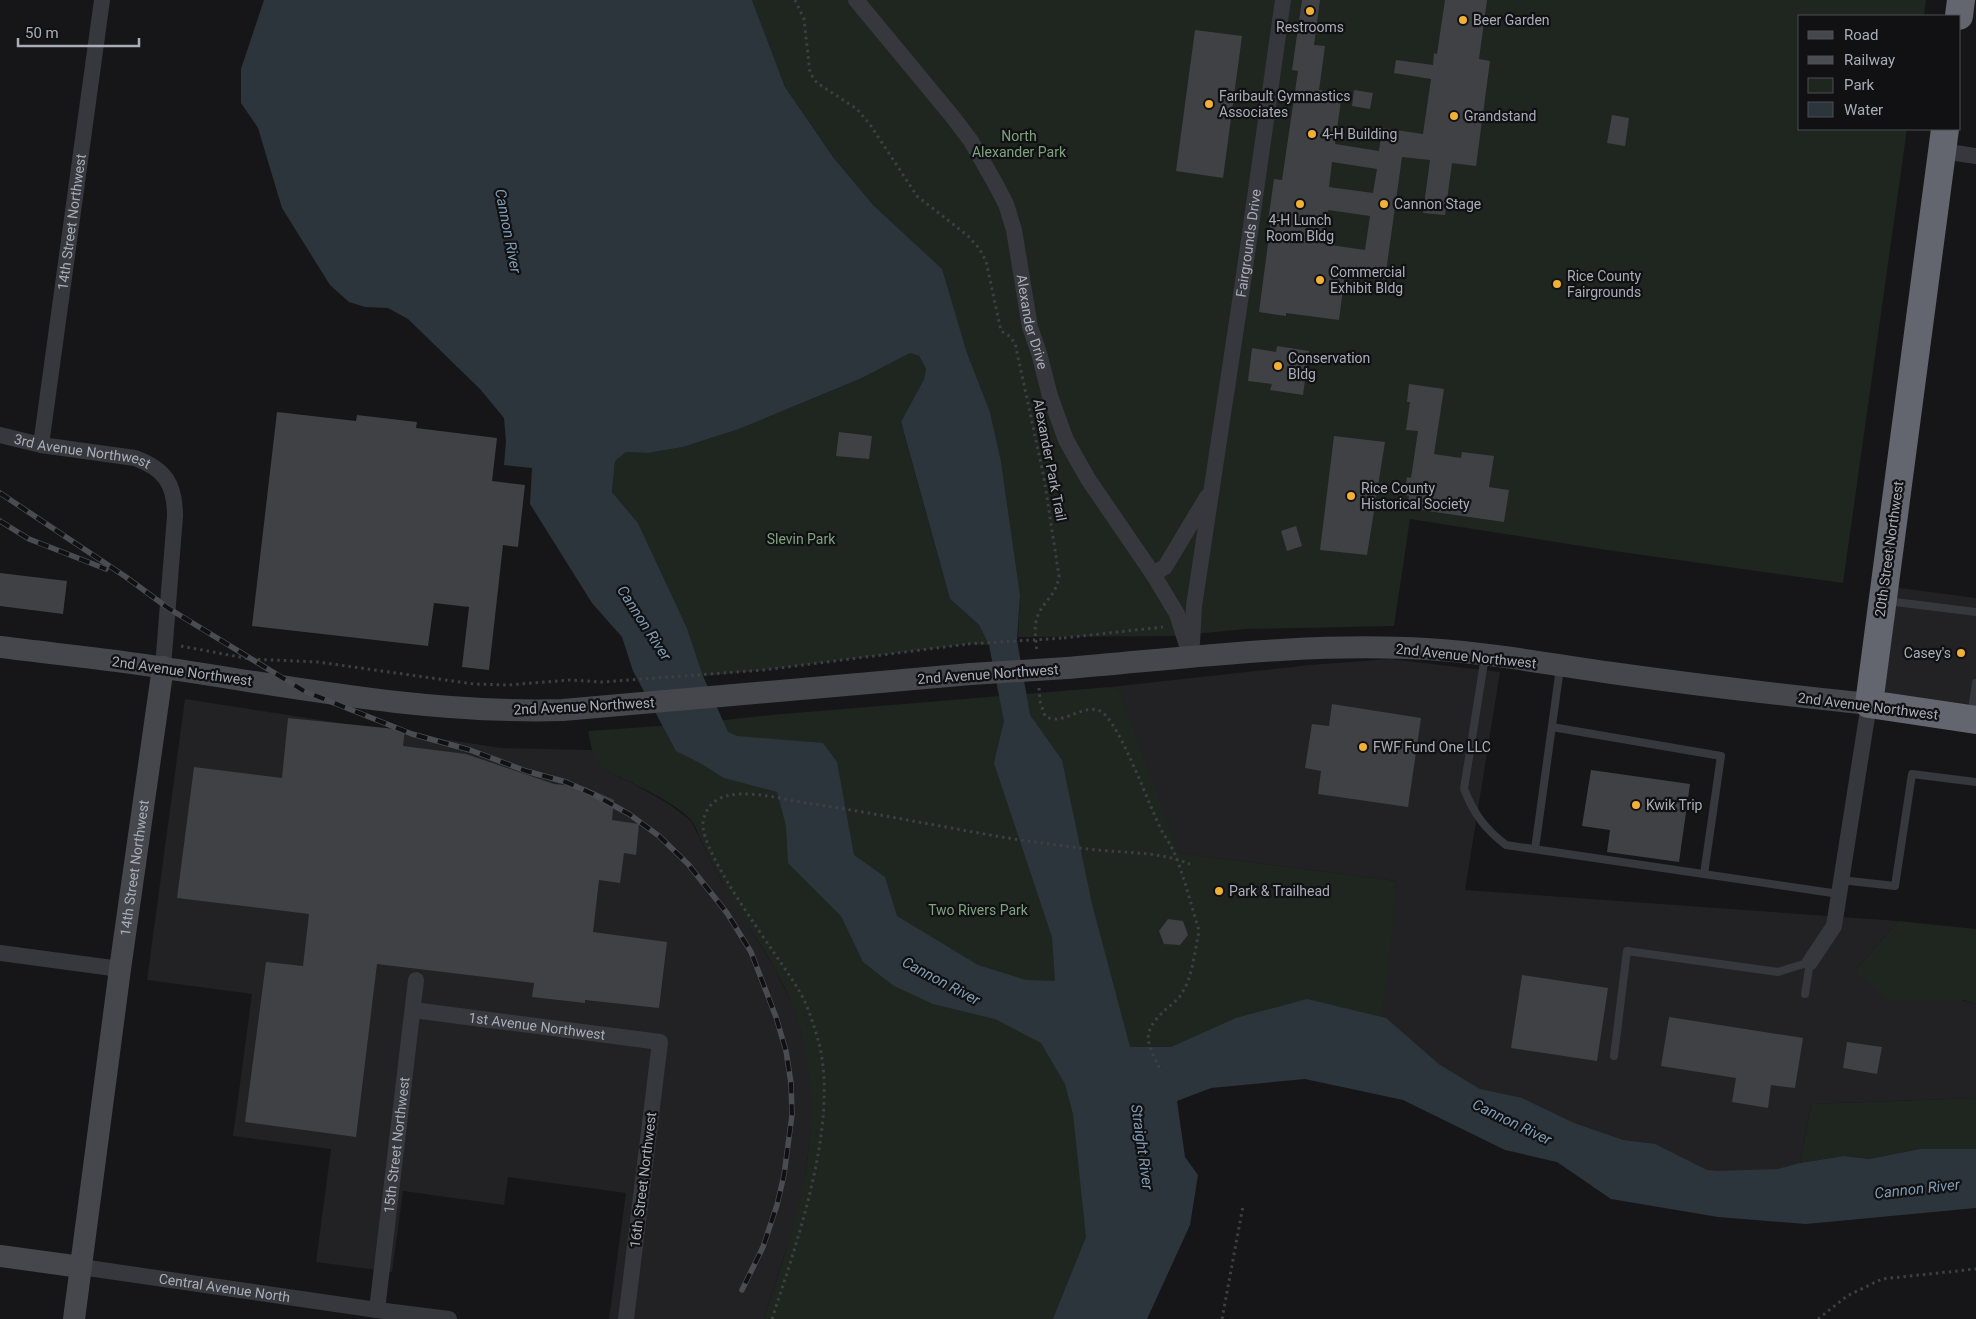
<svg xmlns="http://www.w3.org/2000/svg" width="1976" height="1319" font-family="Roboto,sans-serif">
  <rect width="100%" height="100%" fill="#161618"/>
  <g fill="#222225">
    <path d="M1892,587L1976,598V728L1878,713Z"/>
    <path d="M1390,659L1500,672L1465,890L1898,921L1855,971L1976,1004V1098L1811,1104L1796,1184L1658,1169L1378,1048L1396,881L1178,853L1120,693L1115,688L1110,687L1310,665Z"/>
    <path d="M185,699L501,748L592,750L603,769L630,782L669,804L691,821L722,882L775,969L794,1008L806,1049L811,1081L812,1111L810,1141L803,1187L797,1215L764,1319H609L626,1193L508,1177L504,1205L403,1191L392,1272L316,1262L331,1149L233,1136L252,994L147,980Z"/>
  </g>
  <g fill="#1e261f">
    <path d="M752,0H1926L1924,16H1800V129H1907L1843,583L1607,550L1410,519L1394,626L1245,629L1176,636L1018,637L1020,595L1001,461L990,412L966,350L874,206L833,157L785,87Z"/>
    <path d="M910,353L919,356L926,369L924,379L901,423L950,599L979,625L989,645L968,644L764,670L703,676L687,628L638,523L612,492L615,460L626,452L648,453L683,447L739,429L862,378Z"/>
    <path d="M1110,687L1115,688L1120,692L1179,853L1396,881L1391,942L1378,1048L1135,1091L1117,1319H764C798,1214 833,1119 794,1010C780,971 754,936 733,901C722,882 712,863 703,844C699,837 696,826 691,820C677,804 640,787 620,777C615,774 607,773 603,769C593,761 590,742 588,731L687,724L771,715Z"/>
    <path d="M1898,921L1976,929V1004L1964,1000H1888L1855,971Z"/>
    <path d="M1976,1098V1149H1920L1869,1159L1844,1156L1800,1163L1811,1104Z"/>
  </g>
  <path fill="#2c353c" fill-rule="evenodd" d="M264,0H752L785,87L833,157L874,206L942,269L966,350L990,412L1001,461L1020,595L1017,640L1030,715L1062,760L1092,904L1130,1047H1171L1236,1018L1307,999L1386,1018L1440,1065L1480,1089L1522,1098L1574,1123L1623,1140L1655,1144L1707,1170L1717,1171L1778,1169L1800,1163L1844,1156L1869,1159L1920,1149H1976V1208L1806,1224L1718,1217L1611,1199L1557,1162L1505,1150L1403,1100L1305,1079L1211,1088L1177,1101L1185,1157L1198,1175L1190,1225L1147,1319H1053L1086,1237L1073,1114L1065,1084L1041,1043L995,1019L933,1004L894,986L863,962L841,916L788,863L786,826L777,792L724,778L700,763L676,751L633,671L622,637L592,603L530,504L532,468L504,465L506,441L504,418L480,389L408,319L388,308L365,307L349,302L330,285L282,208L258,128L241,103V69ZM910,353L919,356L926,369L924,379L901,422L950,599L979,625L989,645L1004,721L994,763L1052,937L1055,981L1026,980L978,965L897,916L885,877L854,855L837,762L823,743L737,736L728,732L703,676L687,628L638,523L612,492L615,461L626,452L648,453L683,447L739,429L862,378Z"/>
  <g fill="#404145" fill-rule="evenodd">
    <path d="M1302,0H1320L1314,45L1325,46L1319,90L1342,93L1335,144L1379,151L1382,128L1423,134L1431,79L1394,73L1396,60L1433,65L1434,53L1437,54L1445,0H1487L1479,59L1490,61L1476,166L1452,163L1445,215L1423,213L1430,160L1402,157L1385,279L1345,274L1339,320L1286,313V316L1259,312L1271,221H1268L1274,179L1282,180L1298,71L1292,70ZM1332,162L1377,169L1373,193L1329,187ZM1328,210L1370,216L1365,250L1324,244Z"/>
    <path d="M1195,30L1242,36L1223,178L1176,171Z"/>
    <path d="M1354,90L1373,93L1370,109L1352,106Z"/>
    <path d="M1612,115L1629,118L1625,146L1607,143Z"/>
    <path d="M1277,346L1309,351L1303,395L1270,390L1272,384L1248,381L1252,348L1276,352Z"/>
    <path d="M1409,384L1444,389L1434,454L1461,458L1462,452L1494,456L1489,487L1509,490L1504,522L1407,508L1409,496L1405,495L1407,477L1411,478L1418,431L1406,430L1410,402H1407Z"/>
    <path d="M277,412L356,421L357,415L417,422L416,428L497,438L492,481L525,485L518,547L503,545L489,670L462,667L469,607L434,603L428,646L252,626Z"/>
    <path d="M839,432L872,436L869,459L836,456Z"/>
    <path d="M1334,436L1385,442L1367,555L1320,550Z"/>
    <path d="M1296,526L1302,546L1287,551L1281,531Z"/>
    <path d="M0,573L67,581L63,614L0,606Z"/>
    <path d="M1332,704L1421,718L1408,807L1318,794L1321,771L1305,768L1312,724L1329,726Z"/>
    <path d="M288,718L405,730L403,746L466,754L554,784L585,787L614,800L612,820L639,824L636,855L624,853L620,883L599,880L593,932L667,942L659,1008L585,1000V1003L532,997L534,983L377,964L356,1137L245,1122L266,962L303,966L309,914L177,898L194,767L282,778Z"/>
    <path d="M1591,770L1690,784L1679,862L1607,852L1610,830L1582,826Z"/>
    <path d="M1168,919L1183,921L1188,935L1180,945L1164,944L1159,931Z"/>
    <path d="M1522,975L1608,988L1597,1061L1511,1048Z"/>
    <path d="M1669,1017L1803,1038L1795,1088L1771,1085L1768,1108L1732,1102L1736,1078L1661,1066Z"/>
    <path d="M1847,1042L1882,1047L1877,1074L1843,1068Z"/>
  </g>
  <g fill="none" stroke-linecap="round" stroke-linejoin="round">
    <g stroke="#3d3f44" stroke-width="3" stroke-dasharray="2.5 4" stroke-linecap="butt">
      <path d="M795,0L804,19L810,73L817,83L857,109L871,126L917,196L968,236L979,248L986,261L1001,331L1008,335L1015,343L1044,478L1059,576C1056,596 1045,599 1038,615C1033,626 1036,640 1037,652"/>
      <path d="M1064,638L1163,627"/>
      <path d="M181,646L250,659L318,662L474,684L508,685L570,680L602,682L764,670L968,644"/>
      <path d="M1039,688L1040,701L1045,716C1063,727 1082,703 1100,711C1120,721 1150,810 1163,833C1168,841 1172,847 1176,857C1185,880 1191,905 1199,930L1198,937C1194,955 1192,978 1182,993C1178,1000 1171,1005 1165,1010C1139,1035 1148,1042 1161,1072"/>
      <path d="M772,1319C797,1242 839,1124 819,1043C814,1026 808,1005 798,989C780,958 699,853 703,822C707,802 720,795 740,794C762,793 791,801 813,804C880,814 947,828 1014,839C1042,843 1070,847 1097,850C1129,853 1161,852 1190,864"/>
      <path d="M1222,1319L1243,1206"/>
      <path d="M1818,1319L1847,1296L1882,1279L1976,1269"/>
    </g>
    <g stroke="#37383d" stroke-width="8">
      <path d="M1887,601L1976,612"/>
      <path d="M1485,656L1464,789C1474,814 1485,829 1506,845L1839,894"/>
      <path d="M1971,716L1976,683"/>
      <path d="M1552,727L1721,756L1704,874"/>
      <path d="M1535,849L1560,668"/>
      <path d="M1841,880L1895,886L1912,774L1976,782"/>
      <path d="M1614,1056L1627,951L1778,972L1810,962L1805,994"/>
    </g>
    <g stroke="#37383d" stroke-width="16">
      <path id="s1" d="M856,0L952,116L971,141L995,183L1006,204L1014,230L1030,327L1039,353L1050,396L1066,440L1088,479L1153,574L1177,614L1191,658"/>
      <path d="M1942,151L1976,156"/>
      <path id="s2" d="M0,435L41,445L135,458C165,469 175,484 175,516L163,667"/>
      <path id="s3" d="M41,445L102,0"/>
      <path d="M1153,574L1165,567L1207,497"/>
      <path id="s4" d="M1192,643L1194,606L1244,275L1283,0"/>
      <path d="M0,953L120,969"/>
      <path d="M1810,962L1834,926L1869,704"/>
      <path id="s5" d="M413,1010L660,1042L626,1319"/>
      <path id="s6" d="M81,1267L377,1310L449,1319"/>
      <path id="s7" d="M377,1310L416,980"/>
    </g>
    <g stroke="#45474d" stroke-width="22">
      <path d="M0,647C55,654 110,659 165,668C297,688 429,714 563,710L971,674"/>
      <path d="M1067,668C1187,658 1307,642 1427,649C1489,653 1550,664 1612,673C1697,685 1783,695 1869,704"/>
      <path d="M0,1256L81,1267"/>
      <path id="s8" d="M74,1319L120,969L163,667"/>
    </g>
    <g stroke="#63666e" stroke-width="28">
      <path d="M1959,16L1961,0"/>
      <path d="M1945,129L1869,704L1976,720"/>
    </g>
    <g stroke="#4a4c52" stroke-width="5.5">
      <g id="rail">
        <path d="M0,493L126,577L168,608L304,691L412,734L470,750L526,771L566,782L593,794L629,814L659,836L688,864L727,913L751,952L776,1017L786,1051L791,1083L792,1115L784,1175L777,1205L763,1247L742,1290"/>
        <path d="M0,521L29,539L106,569"/>
      </g>
    </g>
    <use href="#rail" stroke="#111113" stroke-width="4" stroke-dasharray="11" stroke-linecap="butt"/>
    <path stroke="#3d3f44" stroke-width="3" stroke-dasharray="2.5 4" stroke-linecap="butt" d="M968,644L1064,638"/>
    <path stroke="#45474d" stroke-width="22" d="M971,674L1067,668"/>
  </g>
  <g fill="#f2b134" stroke="#111113" stroke-width="2">
    <circle cx="1310" cy="11" r="5"/>
    <circle cx="1463" cy="20" r="5"/>
    <circle cx="1209" cy="104" r="5"/>
    <circle cx="1454" cy="116" r="5"/>
    <circle cx="1312" cy="134" r="5"/>
    <circle cx="1300" cy="204" r="5"/>
    <circle cx="1384" cy="204" r="5"/>
    <circle cx="1320" cy="280" r="5"/>
    <circle cx="1557" cy="284" r="5"/>
    <circle cx="1278" cy="366" r="5"/>
    <circle cx="1351" cy="496" r="5"/>
    <circle cx="1961" cy="653" r="5"/>
    <circle cx="1363" cy="747" r="5"/>
    <circle cx="1636" cy="805" r="5"/>
    <circle cx="1219" cy="891" r="5"/>
  </g>
  <g text-anchor="middle" dominant-baseline="central" stroke-width="4.5" stroke-linejoin="round" paint-order="stroke">
    <g font-size="14" fill="#a8adb8" stroke="#111113" text-anchor="start">
      <text x="1473" y="20">Beer Garden</text>
      <text x="1310" y="27" text-anchor="middle">Restrooms</text>
      <text x="1219" y="96">Faribault Gymnastics<tspan x="1219" dy="16">Associates</tspan></text>
      <text x="1464" y="116">Grandstand</text>
      <text x="1322" y="134">4-H Building</text>
      <text x="1394" y="204">Cannon Stage</text>
      <text x="1300" y="220" text-anchor="middle">4-H Lunch<tspan x="1300" dy="16">Room Bldg</tspan></text>
      <text x="1330" y="272">Commercial<tspan x="1330" dy="16">Exhibit Bldg</tspan></text>
      <text x="1567" y="276">Rice County<tspan x="1567" dy="16">Fairgrounds</tspan></text>
      <text x="1288" y="358">Conservation<tspan x="1288" dy="16">Bldg</tspan></text>
      <text x="1361" y="488">Rice County<tspan x="1361" dy="16">Historical Society</tspan></text>
      <text x="1951" y="653" text-anchor="end">Casey's</text>
      <text x="1373" y="747">FWF Fund One LLC</text>
      <text x="1646" y="805">Kwik Trip</text>
      <text x="1229" y="891">Park &amp; Trailhead</text>
    </g>
    <g font-size="14" fill="#7fa381" stroke="#111113">
      <text x="1019" y="136">North<tspan x="1019" dy="16">Alexander Park</tspan></text>
      <text x="801" y="539">Slevin Park</text>
      <text x="978" y="910">Two Rivers Park</text>
    </g>
    <g font-size="14" fill="#a8adb8" stroke="#111113">
      <text stroke="none"><textPath href="#s3" startOffset="225">14th Street Northwest</textPath></text>
      <text stroke="none"><textPath href="#s4" startOffset="404">Fairgrounds Drive</textPath></text>
      <text stroke="none"><textPath href="#s1" startOffset="375">Alexander Drive</textPath></text>
      <text stroke="none"><textPath href="#s2" startOffset="84">3rd Avenue Northwest</textPath></text>
      <text transform="translate(1050 460) rotate(79)">Alexander Park Trail</text>
      <text transform="translate(1889 549) rotate(-82)">20th Street Northwest</text>
      <text transform="translate(1466 656) rotate(6)">2nd Avenue Northwest</text>
      <text transform="translate(182 671) rotate(8)">2nd Avenue Northwest</text>
      <text transform="translate(988 674) rotate(-4)">2nd Avenue Northwest</text>
      <text transform="translate(584 706) rotate(-3)">2nd Avenue Northwest</text>
      <text transform="translate(1868 706) rotate(7)">2nd Avenue Northwest</text>
      <text stroke="none"><textPath href="#s8" startOffset="455">14th Street Northwest</textPath></text>
      <text stroke="none"><textPath href="#s5" startOffset="125">1st Avenue Northwest</textPath></text>
      <text stroke="none"><textPath href="#s7" startOffset="166">15th Street Northwest</textPath></text>
      <text transform="translate(643 1180) rotate(-83)">16th Street Northwest</text>
      <text stroke="none"><textPath href="#s6" startOffset="145">Central Avenue North</textPath></text>
    </g>
    <g font-size="15" font-style="italic" fill="#7f9bb3" stroke="#111113">
      <text transform="translate(508 231) rotate(79)">Cannon River</text>
      <text transform="translate(644 623) rotate(57)">Cannon River</text>
      <text transform="translate(941 981) rotate(28)">Cannon River</text>
      <text transform="translate(1512 1122) rotate(26)">Cannon River</text>
      <text transform="translate(1142 1147) rotate(82)">Straight River</text>
      <text transform="translate(1917 1189) rotate(-6)">Cannon River</text>
    </g>
  </g>
  <rect x="1798" y="15" width="162" height="115" fill="#111113" stroke="#4d4f55"/>
  <rect x="1808" y="31" width="25" height="8" fill="#45474d" stroke="#4d4f55"/>
  <text x="1844" y="40" font-size="15" fill="#a8adb8">Road</text>
  <rect x="1808" y="56" width="25" height="8" fill="#4a4c52" stroke="#4d4f55"/>
  <text x="1844" y="65" font-size="15" fill="#a8adb8">Railway</text>
  <rect x="1808" y="78" width="25" height="15" fill="#1e261f" stroke="#4d4f55"/>
  <text x="1844" y="90" font-size="15" fill="#a8adb8">Park</text>
  <rect x="1808" y="102" width="25" height="15" fill="#2c353c" stroke="#4d4f55"/>
  <text x="1844" y="115" font-size="15" fill="#a8adb8">Water</text>
  <path d="M18 38v8h121v-8" fill="none" stroke="#a8adb8" stroke-width="2.5"/>
  <text x="25" y="38" font-size="15" fill="#a8adb8" stroke="#111113" stroke-width="4" paint-order="stroke">50 m</text>
</svg>
